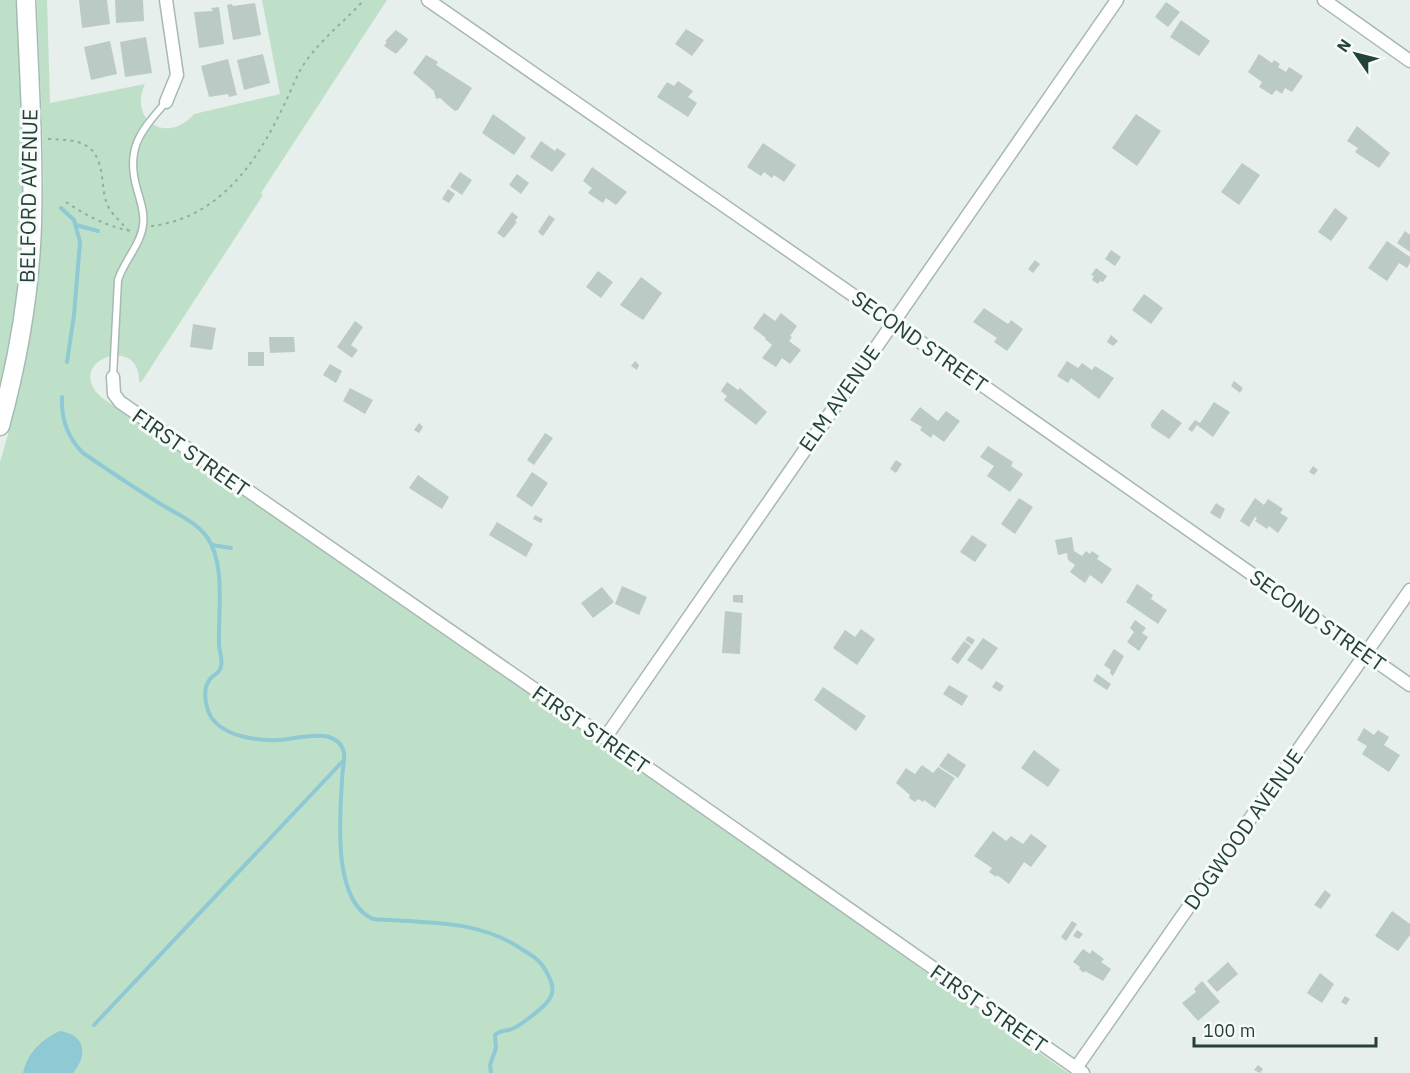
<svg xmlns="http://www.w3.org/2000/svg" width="1410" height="1073" font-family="'IBM Plex Sans',sans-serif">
  <rect width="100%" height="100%" fill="#e6efeb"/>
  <g fill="#bfe0c8">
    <path d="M0,0H18L23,226L18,292L0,388Z"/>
    <path d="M37,0H47L50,103L145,84C128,121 168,145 194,114L280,94L262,0H387L261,193L263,195L142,381L139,383C142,332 62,361 101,397L756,852L1068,1073H0V462C23,386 39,308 42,229C46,153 39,75 37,0Z"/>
  </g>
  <path fill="#8ec9d4" d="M60,1031C86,1035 88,1055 73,1073H23C27,1053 42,1039 60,1031Z"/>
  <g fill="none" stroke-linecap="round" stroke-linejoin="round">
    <g stroke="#8ec9d4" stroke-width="4">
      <path d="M61,208L74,220L80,242L74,315L67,362"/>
      <path d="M76,225L98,231"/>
      <path d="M62,397C61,419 68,438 83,453C108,470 133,487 159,503C175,513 195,521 207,537C226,564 218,612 219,644C219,651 223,659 221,666C220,674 214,674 210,679C201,690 206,713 215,722C229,737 259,741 279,740C297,739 338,725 344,753C345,761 342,772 342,780C340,817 332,901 373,919C425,923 479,919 523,950C533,956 541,961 546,971C552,982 556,991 548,1001C543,1008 520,1026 512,1029C505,1032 501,1029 495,1035L496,1048L490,1065L491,1073"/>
      <path d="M212,545L231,548"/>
      <path d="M94,1025L343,761"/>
    </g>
  </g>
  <g fill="#bbcac4">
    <path d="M79,0H107L110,24L82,28Z"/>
    <path d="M115,0H143L144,21L116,23Z"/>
    <path d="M1166,2L1180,12L1168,27L1155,17Z"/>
    <path d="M255,3L261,35L233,40L227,5L232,4L233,6Z"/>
    <path d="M219,7L224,44L199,48L194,12L213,11L211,8Z"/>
    <path d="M1181,20L1210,41L1199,56L1170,37Z"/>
    <path d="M686,29L704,40L692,56L675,44Z"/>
    <path d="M396,30L408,39L406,43L396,54L384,46L387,42L385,41Z"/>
    <path d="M146,37L152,73L125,77L120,42Z"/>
    <path d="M110,41L117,74L91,80L84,47Z"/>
    <path d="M263,54L270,83L244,90L237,60Z"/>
    <path d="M1259,54L1272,63L1274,60L1280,64L1278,67L1286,72L1289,67L1303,76L1292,92L1285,88L1282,94L1276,90L1272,95L1259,87L1262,82L1248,72Z"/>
    <path d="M426,55L438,62L436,65L472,88L458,110L455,111L450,107L440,98L436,99L434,91L413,73Z"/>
    <path d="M228,59L237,95L229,97L228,94L209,97L201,66Z"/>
    <path d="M678,81L693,91L688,97L697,103L688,117L657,97L667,82L674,86Z"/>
    <path d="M493,114L526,138L514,155L482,133Z"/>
    <path d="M1136,114L1161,131L1137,166L1112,148Z"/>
    <path d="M1357,126L1390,153L1379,168L1355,152L1358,148L1347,141Z"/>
    <path d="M541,141L555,151L557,148L566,154L552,172L530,157Z"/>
    <path d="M763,143L796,165L784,182L774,175L772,178L764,172L761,176L747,167Z"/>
    <path d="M1242,163L1260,175L1239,205L1221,192Z"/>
    <path d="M592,167L627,192L616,205L606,198L603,203L588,193L592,188L583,181Z"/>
    <path d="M460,172L472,180L462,195L450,187Z"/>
    <path d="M517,174L529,183L521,194L509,185Z"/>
    <path d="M448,189L455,194L449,203L442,199Z"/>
    <path d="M1335,208L1348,218L1331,241L1318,232Z"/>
    <path d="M512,212L518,217L515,221L517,222L504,238L497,233Z"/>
    <path d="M549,215L555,219L543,236L538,232Z"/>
    <path d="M1405,231L1410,235V252L1397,243Z"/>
    <path d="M1387,241L1410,257V263L1407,268L1399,263L1387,281L1368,268Z"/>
    <path d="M1111,250L1121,257L1115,266L1105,259Z"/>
    <path d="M1035,260L1040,264L1033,273L1028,269Z"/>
    <path d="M1096,268L1107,276L1103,282L1100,281L1098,284L1092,280L1094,276L1091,275Z"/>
    <path d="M598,271L613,282L601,298L586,287Z"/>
    <path d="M641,277L662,293L643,320L620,305Z"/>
    <path d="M1144,294L1163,308L1151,324L1132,310Z"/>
    <path d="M984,308L1008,324L1011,320L1023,329L1007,351L994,342L997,338L973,322Z"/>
    <path d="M764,313L775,321L781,313L797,326L790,336L792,337L789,341L801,350L790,364L782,358L776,367L762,358L772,345L765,339L766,338L753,328Z"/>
    <path d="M355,321L363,327L351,345L358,350L352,358L337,347Z"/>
    <path d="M193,324L216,328L212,350L190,347Z"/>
    <path d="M1111,335L1118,341L1113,346L1107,342Z"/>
    <path d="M269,337H294L295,352L270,353Z"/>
    <rect x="248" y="352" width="16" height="14"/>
    <path d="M635,361L639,365L637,370L631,366Z"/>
    <path d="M1067,361L1078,368L1082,363L1092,370L1095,366L1114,378L1099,399L1071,378L1068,383L1057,376Z"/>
    <path d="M330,364L342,371L336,383L323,375Z"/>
    <path d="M1234,381L1243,388L1240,393L1231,386Z"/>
    <path d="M727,382L738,390L740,388L767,412L756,425L724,400L727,396L721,391Z"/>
    <path d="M350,388L373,400L365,414L343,401Z"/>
    <path d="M1214,402L1230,412L1213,437L1197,425L1192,432L1188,429L1195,420L1200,423Z"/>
    <path d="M920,407L938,421L946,411L960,421L944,442L933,434L931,438L920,430L922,427L910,420Z"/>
    <path d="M1162,409L1182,423L1169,439L1151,427V424Z"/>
    <path d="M419,423L423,427L419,433L414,430Z"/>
    <path d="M545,433L553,438L534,465L527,460Z"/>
    <path d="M988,446L1013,462L1011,466L1023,474L1010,492L987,476L994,466L980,457Z"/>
    <path d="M896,460L902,464L896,473L890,469Z"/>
    <path d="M1313,466L1318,470L1314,475L1309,472Z"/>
    <path d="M532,472L548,483L532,507L516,496Z"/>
    <path d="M418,475L449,497L442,509L409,488Z"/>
    <path d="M1019,498L1033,507L1015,534L1001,524Z"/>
    <path d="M1255,498L1264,505L1268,499L1283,509L1280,513L1288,518L1278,533L1269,526L1267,529L1255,521L1257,518L1255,517L1249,527L1240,521Z"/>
    <path d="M1216,503L1225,509L1220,519L1210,513Z"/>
    <path d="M535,515L543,519L541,523L533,519Z"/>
    <path d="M497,522L533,544L526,557L489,535Z"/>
    <path d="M972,535L987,545L975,562L960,552Z"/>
    <path d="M1072,537L1074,551L1082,556L1086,551L1090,554L1092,551L1099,556L1097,559L1112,569L1102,584L1090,575L1085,583L1070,572L1075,565L1068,560L1067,553L1058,555L1055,540Z"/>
    <path d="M1137,584L1153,595L1151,599L1167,610L1158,624L1126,602Z"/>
    <path d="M622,586L647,597L639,615L615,604Z"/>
    <path d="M602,587L614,602L593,618L581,603Z"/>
    <path d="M733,595H743V603L733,602Z"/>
    <path d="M725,611L742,613L740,654L722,653Z"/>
    <path d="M1135,620L1146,628L1142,633L1148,637L1139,651L1127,642L1134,632L1130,628Z"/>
    <path d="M861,629L875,639L857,665L833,648L845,630L855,637Z"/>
    <path d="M968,636L975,640L972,645L965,640Z"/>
    <path d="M983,638L998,648L982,670L967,660Z"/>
    <path d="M964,641L971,646L958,664L951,659Z"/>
    <path d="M1114,649L1124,656L1113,676L1110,673L1111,670L1104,665Z"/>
    <path d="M1097,674L1111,684L1107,690L1093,681Z"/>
    <path d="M996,681L1004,686L1000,692L992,687Z"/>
    <path d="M949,685L968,696L962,706L943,694Z"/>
    <path d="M823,687L866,716L856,731L814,700Z"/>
    <path d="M1364,728L1374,735L1378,730L1389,737L1384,745L1400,755L1389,772L1362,754L1367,746L1357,740Z"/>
    <path d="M1034,750L1060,770L1048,787L1021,768Z"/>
    <path d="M948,753L966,765L958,778L939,766Z"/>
    <path d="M922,765L933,773L938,767L955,778L935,808L924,800L923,802L918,799L915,802L909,798L910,795L896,783L906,768L915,774Z"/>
    <path d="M993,831L1006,841L1011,836L1023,844L1031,834L1047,846L1031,867L1024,862L1009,884L997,875L996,877L989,872L992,868L974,856Z"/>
    <path d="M1325,890L1331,895L1321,909L1314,905Z"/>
    <path d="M1392,911L1410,924V935L1398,951L1375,936Z"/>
    <path d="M1072,921L1077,924L1066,941L1061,937Z"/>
    <path d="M1077,930L1083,934L1079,939L1073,936Z"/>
    <path d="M1083,949L1090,954L1092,950L1104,959L1101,962L1111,969L1103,981L1085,971L1084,973L1079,969L1080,967L1073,962Z"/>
    <path d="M1228,962L1238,974L1217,992L1207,981Z"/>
    <path d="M1320,973L1334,984L1322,1003L1307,993Z"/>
    <path d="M1202,981L1220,1002L1198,1021L1182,1003L1196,992L1194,989Z"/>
    <path d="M1345,996L1350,999L1346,1005L1341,1002Z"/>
    <path d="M1258,1065L1263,1069L1260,1073L1254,1070Z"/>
  </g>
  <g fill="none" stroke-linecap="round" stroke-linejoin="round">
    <g stroke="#a8b8b2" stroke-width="9">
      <path id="service" d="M113,377L118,280C124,261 141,244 143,225C145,213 140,200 137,189C125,148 141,131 166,102"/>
    </g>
    <g stroke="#a8b8b2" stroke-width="15">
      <g id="minor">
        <path d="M428,0L955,366L1410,685"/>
        <path d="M1324,0L1410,61"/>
        <path d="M166,102L177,75L166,0"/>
        <path d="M113,377L114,394L120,402L605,738L1083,1073"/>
        <path d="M605,738L1117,0"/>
        <path d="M1076,1068L1410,590"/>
      </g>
    </g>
    <g stroke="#a4bbb3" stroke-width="21">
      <path id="secondary" d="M0,426C18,360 30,292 32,224C34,149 29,74 26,0"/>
    </g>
    <g stroke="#86b3a5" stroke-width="2" stroke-dasharray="3 4.5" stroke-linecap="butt">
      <path d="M48,139C79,140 97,141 102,176C103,186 104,196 107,204C112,215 121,222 128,230"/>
      <path d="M66,202C85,215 108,227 131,231"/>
      <path d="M151,226C217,219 256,164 282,109C290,94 295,78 304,64C321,39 344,22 364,0"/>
    </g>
    <use href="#service" stroke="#fff" stroke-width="6"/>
    <use href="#minor" stroke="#fff" stroke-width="12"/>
    <use href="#secondary" stroke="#fff" stroke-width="18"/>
  </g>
  <g text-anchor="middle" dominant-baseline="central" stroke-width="6" stroke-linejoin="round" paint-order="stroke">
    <g font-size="21" fill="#24423a" stroke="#f7fbf9">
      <text transform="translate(28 196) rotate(-89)">BELFORD AVENUE</text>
      <text transform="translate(920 341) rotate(35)">SECOND STREET</text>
      <text transform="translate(839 398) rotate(-55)">ELM AVENUE</text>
      <text transform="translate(191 452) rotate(35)">FIRST STREET</text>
      <text transform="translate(1318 620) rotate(35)">SECOND STREET</text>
      <text transform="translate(591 729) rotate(35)">FIRST STREET</text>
      <text transform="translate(1243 829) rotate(-55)">DOGWOOD AVENUE</text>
      <text transform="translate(989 1008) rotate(35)">FIRST STREET</text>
    </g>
  </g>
  <g transform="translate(1356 54) rotate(305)" stroke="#f7fbf9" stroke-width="4.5" paint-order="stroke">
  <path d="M0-4.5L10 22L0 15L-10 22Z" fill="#24423a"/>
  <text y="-9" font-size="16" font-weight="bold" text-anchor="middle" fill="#24423a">N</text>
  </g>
  <path d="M1194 1037v9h182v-9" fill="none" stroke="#24423a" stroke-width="3"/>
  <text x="1203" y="1037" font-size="18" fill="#24423a" stroke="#f7fbf9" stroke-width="4.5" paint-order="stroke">100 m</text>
</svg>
